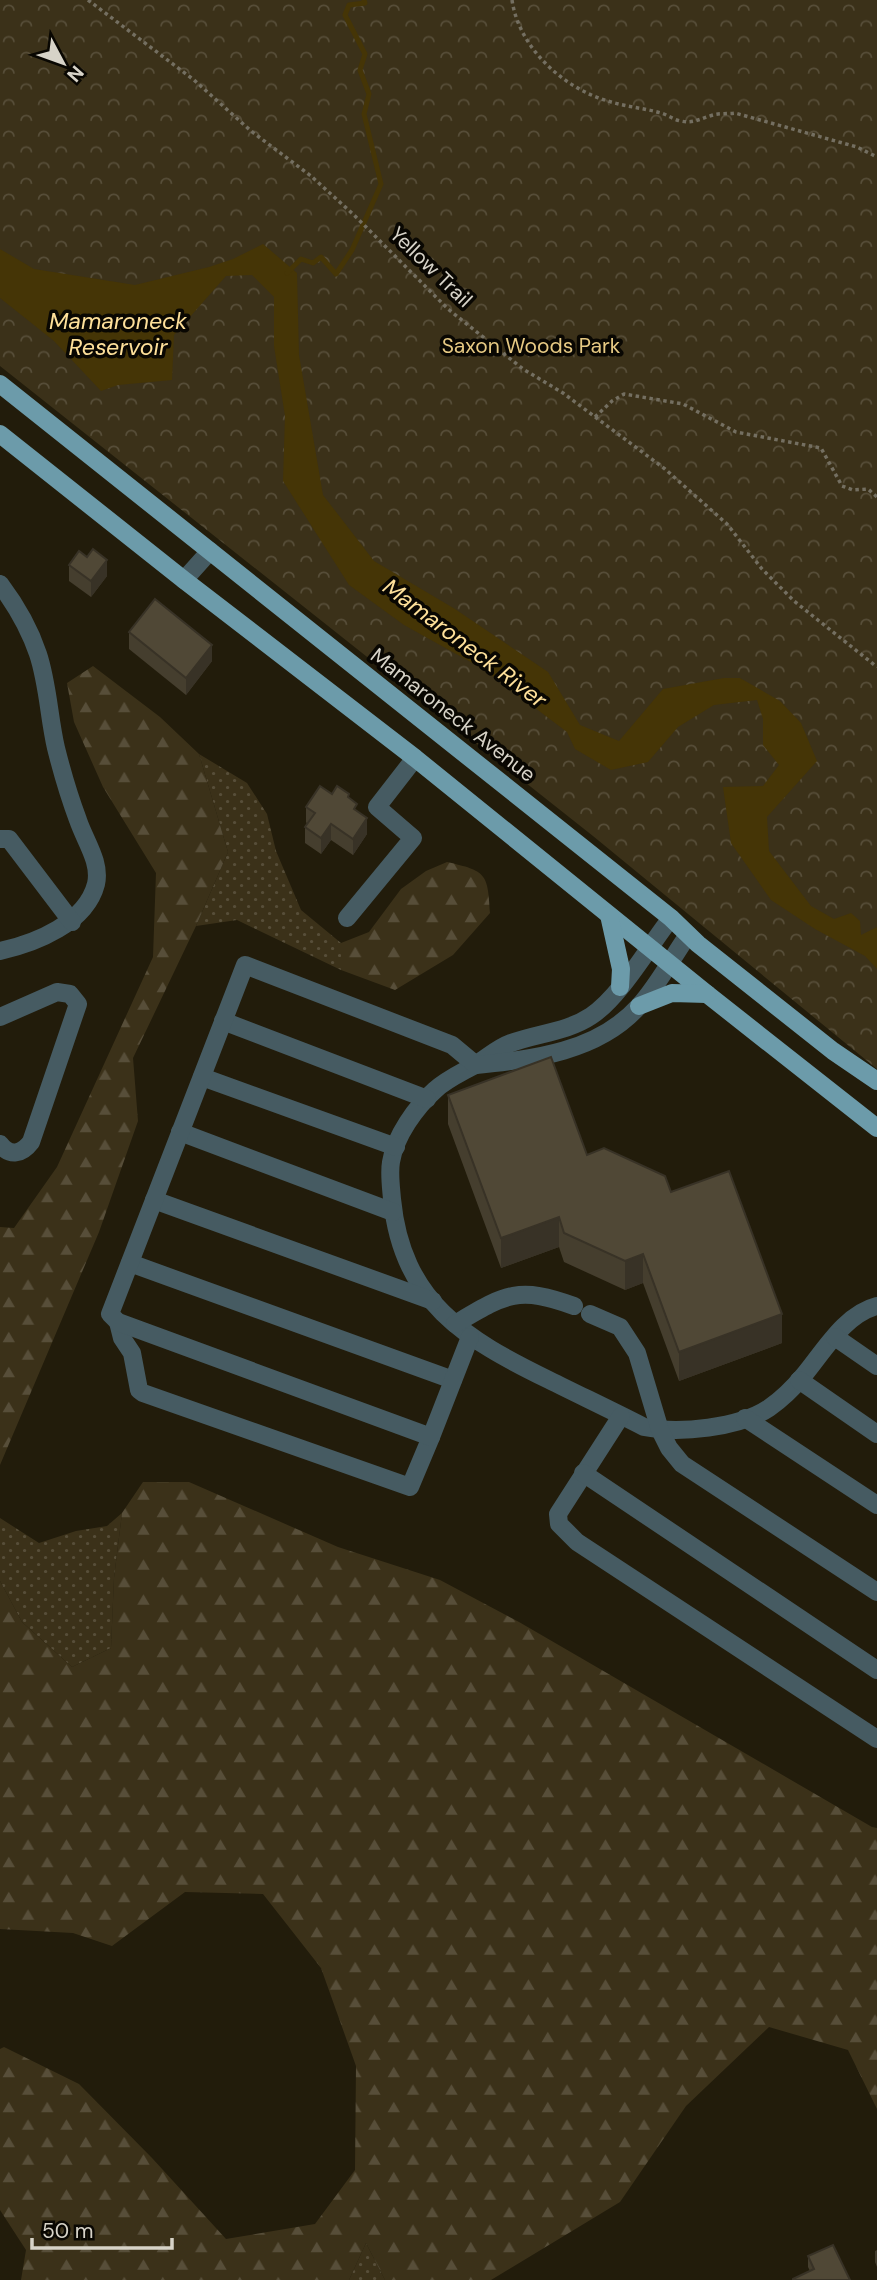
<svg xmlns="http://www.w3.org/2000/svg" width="877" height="2280" font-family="'DM Sans',sans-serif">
  <defs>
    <pattern id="grass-dots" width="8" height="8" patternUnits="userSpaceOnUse" patternTransform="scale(1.75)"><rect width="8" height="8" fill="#3b3119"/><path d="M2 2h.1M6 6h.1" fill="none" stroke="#574e39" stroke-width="1.8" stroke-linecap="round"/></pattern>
    <pattern id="forest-firs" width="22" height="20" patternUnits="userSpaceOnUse" patternTransform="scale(1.75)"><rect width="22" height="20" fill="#3b3119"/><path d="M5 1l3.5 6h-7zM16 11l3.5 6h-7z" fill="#574e39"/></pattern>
    <pattern id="park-crowns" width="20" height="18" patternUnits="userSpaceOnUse" patternTransform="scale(1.75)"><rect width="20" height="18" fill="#3b3119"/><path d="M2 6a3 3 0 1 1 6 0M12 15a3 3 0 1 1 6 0" fill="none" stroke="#574e39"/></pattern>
  </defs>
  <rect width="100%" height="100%" fill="#221c0b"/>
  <g fill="url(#grass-dots)">
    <path d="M199,754L247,783L267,814L276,851L301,910L341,943V970L237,920L196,926L228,852Z"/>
    <path d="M122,1513L114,1578L111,1648L72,1667L22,1622L0,1581V1518L39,1543L76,1531L107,1526Z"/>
    <path d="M366,2243L385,2280H349Z"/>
  </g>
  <g fill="url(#forest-firs)">
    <path d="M93,666L160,717L199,754L228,852L196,926L133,1058L138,1121L99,1232L0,1465V1227L14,1228L57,1167L153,957L156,873L103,787L74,722L67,683Z"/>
    <path d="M447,862C486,871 488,873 490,913L453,955L395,990L341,970V943L369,932L401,889L426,871Z"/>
    <path d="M143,1482H189L338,1547L440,1580L519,1622L872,1827L877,1828V2109L848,2050L769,2027L686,2106L620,2202L491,2280H385L366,2243L349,2280H21L26,2250L0,2210V2049L4,2047L79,2084L152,2158L226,2239L315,2224L355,2170L356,2066L321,1968L263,1894L185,1892L112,1946L73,1933L0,1929V1581L22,1622L72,1667L111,1648L114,1578L122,1513Z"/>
  </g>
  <path fill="url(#park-crowns)" d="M0,0H877V1069L593,836L0,366Z"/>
  <path fill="#453506" d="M263,244L297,273L299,355L323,495L374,561L455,609L548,672L580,725L619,741L663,689L724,678H740L780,701L801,723L817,761L767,817L769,851L811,906L834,919L851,913L860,921L861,935L877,927V969L865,956L815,929L771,900L731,843L723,787L763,786L779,765L763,745V719L757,700L714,705L678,727L648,762L611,770L575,749L567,732L485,670L404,625L349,585L283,481L285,416L274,346V297L252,275L226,276L174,335L172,380L118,385L101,391L54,341L0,298V249L34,269L135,285L209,267L233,259Z"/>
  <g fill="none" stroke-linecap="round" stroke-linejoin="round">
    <path stroke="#453506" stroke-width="5" d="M287,273L301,259L313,263L321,257L336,274L352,250L381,184L364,114L369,94L360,70L365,54L345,15L349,5L365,3L364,0"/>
    <g stroke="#746f61" stroke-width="3.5" stroke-dasharray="3.5 3.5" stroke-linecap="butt">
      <path d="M88,0L194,80L251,131L311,176L354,215L448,309L523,369L563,393L665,469L727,524L762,569L794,601L877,667"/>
      <path d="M512,0C519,48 563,88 608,101C626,107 644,108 661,113C668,115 674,120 681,121C693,124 702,118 713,115C720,113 728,114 735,113L857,147L877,157"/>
      <path d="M595,417L612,401L624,394L683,404L736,432L821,448L842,486L853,490L868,489L877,497"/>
    </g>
    <g stroke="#465b62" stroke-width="18">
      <path d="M184,580L210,551"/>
      <path d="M0,584C15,604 30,630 38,654C48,684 49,718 56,748C62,772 69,796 78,820C85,841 101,862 96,884C86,923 36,943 0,951"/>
      <path d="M0,839H9L72,922"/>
      <path d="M347,918L413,838L377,807L415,758"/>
      <path d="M671,918C649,946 620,997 591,1016C567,1032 538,1033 511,1043C497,1048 487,1058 475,1065C461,1073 447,1079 435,1090C416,1107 395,1136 391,1162C389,1173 391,1187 392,1199C402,1302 465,1339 549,1380C581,1396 613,1411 644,1427C679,1434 739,1428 769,1408C782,1399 794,1387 804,1375C824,1351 845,1314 877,1306"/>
      <path d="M0,1017L57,992L70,994L78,1004L31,1142C22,1154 10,1157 0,1144"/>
      <path d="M223,1021L427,1099"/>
      <path d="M202,1077L396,1147"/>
      <path d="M180,1132L393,1212"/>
      <path d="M154,1200L433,1301"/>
      <path d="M130,1263L453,1380"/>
      <path d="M590,1314L620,1327L637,1353L660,1430L669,1448L682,1464L877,1592"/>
      <path d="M118,1322L122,1338L132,1353L139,1390L143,1393L410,1487L431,1437"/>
      <path d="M455,1324C504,1295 517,1285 574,1306"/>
      <path d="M470,1337L431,1437L118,1322L110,1314L245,965L452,1045L476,1065C534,1059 598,1052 639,1006C658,985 672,958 688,935"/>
      <path d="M835,1337L877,1366"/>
      <path d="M799,1380L877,1434"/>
      <path d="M621,1416L558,1514L559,1524L577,1542L877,1739"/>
      <path d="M745,1418L877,1505"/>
      <path d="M583,1473L877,1670"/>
    </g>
    <g stroke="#6c9baa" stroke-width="18">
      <path d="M0,384L671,918L698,944L833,1051L877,1081"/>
      <path d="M0,434L184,580L415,758L707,994L877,1128"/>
      <path d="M609,915L621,969L620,987"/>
      <path d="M639,1006L672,993L707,994"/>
    </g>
  </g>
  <g fill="#453e2e">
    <path d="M69,565L107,576L91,597L69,581Z"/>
    <path d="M129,632L212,661L186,695L129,649Z"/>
    <path d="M332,794L349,798L357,812L367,834L353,855L331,840L321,854L305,843V827L307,824L306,822V807Z"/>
    <path d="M448,1095L671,1192L782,1343L679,1381L643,1283L625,1290L564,1262L559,1247L501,1268L448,1124Z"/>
    <path d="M877,2250V2267L875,2262V2251Z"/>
    <path d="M808,2256L850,2280H793V2279L810,2271L808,2267Z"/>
  </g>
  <g fill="#383226">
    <path d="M107,560V576L91,597V581Z"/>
    <path d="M212,645V661L186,695V678Z"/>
    <path d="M367,818V834L353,855V839Z"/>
    <path d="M331,824V840L321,854V838Z"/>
    <path d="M559,1217V1247L501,1268V1238Z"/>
    <path d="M643,1254V1283L625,1290V1261Z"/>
    <path d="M782,1314V1343L679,1381V1352Z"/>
  </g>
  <g fill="#504836" stroke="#383226" stroke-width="2">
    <path d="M93,549L107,560L91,581L69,565L79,551L87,557Z"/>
    <path d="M155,599L212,645L186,678L129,632Z"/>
    <path d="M320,786L332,794L337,786L349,794L348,797L357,804L354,809L367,818L353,839L331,824L321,838L305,827L315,813L306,807Z"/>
    <path d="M551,1057L587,1155L604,1148L665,1176L671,1192L729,1171L782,1314L679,1352L643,1254L625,1261L564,1233L559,1217L501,1238L448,1095Z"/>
    <path d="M833,2245L850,2280H793V2279L814,2269L808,2256Z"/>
  </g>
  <g text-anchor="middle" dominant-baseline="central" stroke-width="7" stroke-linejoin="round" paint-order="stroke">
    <g font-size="21" fill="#d7d3c8" stroke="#090702">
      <text transform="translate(431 267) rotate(44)">Yellow Trail</text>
      <text transform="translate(453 715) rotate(38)">Mamaroneck Avenue</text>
    </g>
    <g font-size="21" fill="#e6c983" stroke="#090702">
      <text x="531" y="346">Saxon Woods Park</text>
    </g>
    <g font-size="23" font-style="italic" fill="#fee09a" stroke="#090702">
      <text x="118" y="321">Mamaroneck<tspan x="118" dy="26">Reservoir</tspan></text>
      <text transform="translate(465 643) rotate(37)">Mamaroneck River</text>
    </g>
  </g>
  <g transform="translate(63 63) rotate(131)" stroke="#090702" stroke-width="5" paint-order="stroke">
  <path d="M0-5L12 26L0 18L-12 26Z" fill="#d7d3c8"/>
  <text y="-10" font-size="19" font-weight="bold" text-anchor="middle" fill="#d7d3c8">N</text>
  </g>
  <path d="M32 2238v10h140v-10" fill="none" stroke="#d7d3c8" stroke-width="3.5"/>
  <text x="42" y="2238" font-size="21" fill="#d7d3c8" stroke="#090702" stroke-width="5" paint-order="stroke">50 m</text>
</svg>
